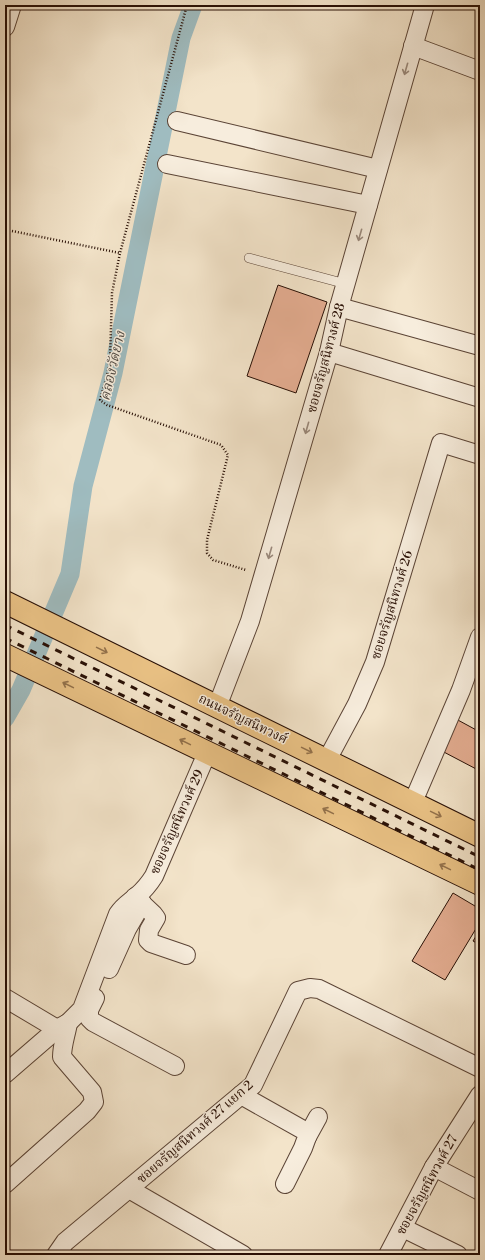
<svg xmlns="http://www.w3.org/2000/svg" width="485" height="1260" font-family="'Libre Bodoni','Noto Serif Thai',serif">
  <rect width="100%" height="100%" fill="#f3e4ca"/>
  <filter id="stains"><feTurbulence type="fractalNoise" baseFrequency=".005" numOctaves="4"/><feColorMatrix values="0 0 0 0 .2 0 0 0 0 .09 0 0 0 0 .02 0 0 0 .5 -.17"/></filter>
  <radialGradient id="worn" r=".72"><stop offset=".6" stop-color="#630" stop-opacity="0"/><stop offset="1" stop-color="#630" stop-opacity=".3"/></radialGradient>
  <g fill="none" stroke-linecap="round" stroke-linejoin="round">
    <path stroke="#9fbcc0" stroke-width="19" d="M5,718L21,690L70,574L83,486L113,373L181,38L193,5"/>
  </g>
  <g fill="#e3ac90" stroke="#280f05">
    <path d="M278,285L327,302L296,393L247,376Z"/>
    <path d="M456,719L480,732V771L440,750Z"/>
    <path d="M453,893L480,909V922L445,980L412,961Z"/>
    <path d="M480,930V945L473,941Z"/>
  </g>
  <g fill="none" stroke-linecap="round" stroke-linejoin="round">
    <g stroke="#5b4436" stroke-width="10">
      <path id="lane" d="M249,258L346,284"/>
    </g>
    <g stroke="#5b4436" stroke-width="20">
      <g id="street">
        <path d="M5,27L12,5"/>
        <path d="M413,46L480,71"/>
        <path d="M177,121L378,169"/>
        <path d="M167,164L368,205"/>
        <path d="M339,307L480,346"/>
        <path d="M329,352L480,398"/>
        <path d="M217,707L250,621L329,352L339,307L425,5"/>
        <path d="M327,760L357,704L375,662L441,443L480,455"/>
        <path d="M413,802L461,690L480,637"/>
        <path d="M135,897L153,914L156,918L149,930L148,940L151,943L186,955"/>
        <path d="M109,969L127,929L142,903"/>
        <path d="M5,998L57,1029"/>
        <path d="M95,998L89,1010V1018L93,1022L175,1066"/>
        <path d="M5,1074L57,1029L68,1023L82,1009L118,914C124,905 129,903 137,896C144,890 149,884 154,876L207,753"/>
        <path d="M241,1095L305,1131L307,1137L303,1148L285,1184"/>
        <path d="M307,1137L318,1117"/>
        <path d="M434,1167L480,1191"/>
        <path d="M5,1184L87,1111L94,1102L92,1092L62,1057C62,1045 66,1035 68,1023"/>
        <path d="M129,1189L243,1255"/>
        <path d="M403,1228L458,1255"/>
        <path d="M56,1255L65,1242L253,1085L298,991L310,988L319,989L480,1068"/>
        <path d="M388,1255L434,1167L480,1095"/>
      </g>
    </g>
    <g stroke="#280f05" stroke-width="24">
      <g id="primary">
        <path d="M5,602L480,836"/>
        <path d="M5,655L480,884"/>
      </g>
    </g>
    <g stroke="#280f05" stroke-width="2.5" stroke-dasharray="1 2" stroke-linecap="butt">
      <path d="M187,5L120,253L112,293L110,360L107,376L100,400L107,405L221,445L228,455L207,540V553L213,560L246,570"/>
      <path d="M12,231L120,253"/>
    </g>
    <use href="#lane" stroke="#f7eddd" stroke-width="9"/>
    <use href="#street" stroke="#f7eddd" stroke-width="18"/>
    <use href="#primary" stroke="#eac285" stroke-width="22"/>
    <g stroke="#280f05" stroke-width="3" stroke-dasharray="7 7" stroke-linecap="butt">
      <path d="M5,625L480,857"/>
      <path d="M5,638L480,870"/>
    </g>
  </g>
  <defs><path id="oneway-shaft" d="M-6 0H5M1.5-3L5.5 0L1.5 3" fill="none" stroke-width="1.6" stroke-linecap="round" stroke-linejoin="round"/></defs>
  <g stroke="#9a897c">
    <use href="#oneway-shaft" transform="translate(406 69) rotate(106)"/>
    <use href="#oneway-shaft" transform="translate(360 235) rotate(106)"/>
    <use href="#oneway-shaft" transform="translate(307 428) rotate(106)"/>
    <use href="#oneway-shaft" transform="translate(270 553) rotate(106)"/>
  </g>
  <g stroke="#93714b">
    <use href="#oneway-shaft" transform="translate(102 650) rotate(26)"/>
    <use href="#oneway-shaft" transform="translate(68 685) rotate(-154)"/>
    <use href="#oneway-shaft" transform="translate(185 742) rotate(-154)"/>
    <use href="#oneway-shaft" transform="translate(307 750) rotate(26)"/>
    <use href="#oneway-shaft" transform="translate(328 811) rotate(-154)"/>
    <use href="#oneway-shaft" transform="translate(436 814) rotate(26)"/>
    <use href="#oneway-shaft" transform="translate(445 867) rotate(-154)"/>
  </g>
  <g text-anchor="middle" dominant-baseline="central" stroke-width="3" stroke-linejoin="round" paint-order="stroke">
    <g font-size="13" fill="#280f05" stroke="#f7eddd">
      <text transform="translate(326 358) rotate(-75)">ซอยจรัญสนิทวงศ์ 28</text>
      <text transform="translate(392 605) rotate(-73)">ซอยจรัญสนิทวงศ์ 26</text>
      <text transform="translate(243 719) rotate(26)">ถนนจรัญสนิทวงศ์</text>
      <text transform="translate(177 822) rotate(-66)">ซอยจรัญสนิทวงศ์ 29</text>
      <text transform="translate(195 1132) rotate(-41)">ซอยจรัญสนิทวงศ์ 27 แยก 2</text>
      <text transform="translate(427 1185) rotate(-61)">ซอยจรัญสนิทวงศ์ 27</text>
    </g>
    <g font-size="14" font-style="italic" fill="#524c46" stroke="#f7eddd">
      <text transform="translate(113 366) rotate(-77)">คลองวัดยาง</text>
    </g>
  </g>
  <rect width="485" height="1260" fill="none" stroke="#f3e4ca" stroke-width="20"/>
  <rect x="6" y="6" width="473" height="1248" fill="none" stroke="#280f05" stroke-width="2"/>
  <rect x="10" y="10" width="465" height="1240" fill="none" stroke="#280f05"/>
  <rect width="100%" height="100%" filter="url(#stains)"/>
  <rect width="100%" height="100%" fill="url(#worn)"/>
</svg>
